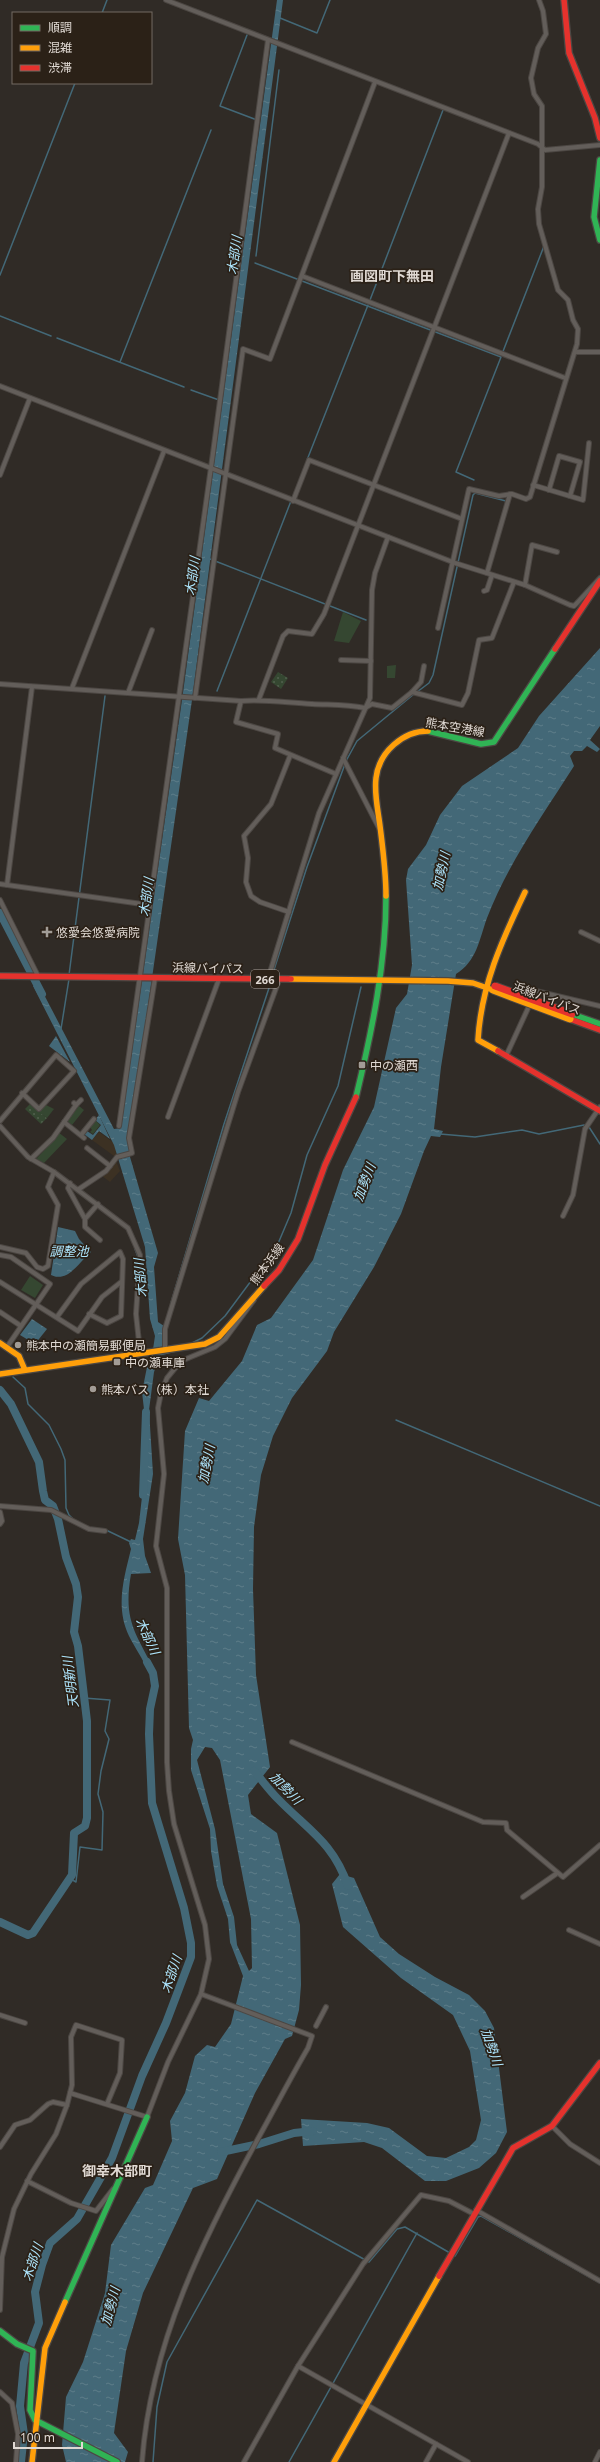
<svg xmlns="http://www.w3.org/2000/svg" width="600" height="2462" font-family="'Noto Sans','Noto Sans JP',sans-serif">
  <defs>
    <pattern id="grass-dots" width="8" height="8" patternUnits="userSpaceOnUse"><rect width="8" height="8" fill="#354731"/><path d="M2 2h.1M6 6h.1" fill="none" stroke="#52614e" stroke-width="1.8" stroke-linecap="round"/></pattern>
    <pattern id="water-ripples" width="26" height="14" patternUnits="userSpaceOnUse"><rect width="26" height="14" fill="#436877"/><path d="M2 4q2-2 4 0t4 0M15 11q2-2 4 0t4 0" fill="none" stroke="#5e7d89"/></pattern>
  </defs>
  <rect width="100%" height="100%" fill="#302b26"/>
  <g fill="#3c3123">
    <path d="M99,1132L114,1143L117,1155L114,1156L92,1140Z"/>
    <path d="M116,1161L120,1171L110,1182L102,1176Z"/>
  </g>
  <g fill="url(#grass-dots)">
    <path d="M278,672L288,678L281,689L271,682Z"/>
    <path d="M30,1104L47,1118L41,1124L25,1109Z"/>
  </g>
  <g fill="#354731">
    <path d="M343,612L361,621L349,643L334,641Z"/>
    <path d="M396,665L395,678H387V666Z"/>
    <path d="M46,1105L54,1109L47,1118L39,1112Z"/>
    <path d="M79,1106L84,1110L72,1125L67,1121Z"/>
    <path d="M95,1120L100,1125L93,1134L90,1132L92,1130L90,1127Z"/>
    <path d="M58,1132L67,1139L44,1163L36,1159L55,1139Z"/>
    <path d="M30,1276L43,1285L35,1298L21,1290Z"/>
  </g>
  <g fill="url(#water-ripples)" fill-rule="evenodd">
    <path d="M277,0H283L192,700L129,1138L130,1157L158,1253L154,1267L158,1322L164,1326L163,1347L154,1372L149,1410L153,1474L143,1539L145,1556L151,1573L131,1574C123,1620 135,1632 155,1671H148C143,1659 135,1648 129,1636C115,1607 124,1578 131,1549L129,1543L131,1539L135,1540L139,1523L148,1444L142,1392L147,1367L152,1356L155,1336L150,1319L145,1247L114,1145L33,986L39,985L114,1129L121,1128L182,700Z"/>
    <path d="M600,648V726L590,740L600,749L597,752L587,746L582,751H574L570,756L574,766C543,815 508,863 487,918C479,940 477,961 456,974L441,1067L434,1129L443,1131L440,1137L431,1136L424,1151L401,1214L374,1267L334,1332L327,1351L292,1398L273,1436L261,1475L254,1527L253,1589L256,1675L270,1767L248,1795L251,1814L277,1833L300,1925L301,1985L299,2010L292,2036L285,2039L255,2093L217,2179L193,2188L143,2293L126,2351L114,2433L128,2452L125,2462H66L62,2445L66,2397L83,2362L105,2293L111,2245L145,2188L153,2185L172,2141L170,2121L185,2093L195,2056L207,2045L215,2047L231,2024L243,1976L230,1942L228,1919L217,1886L211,1851L210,1829L191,1770V1749L193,1740L189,1728L185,1575L178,1539L185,1431L199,1398L209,1401L242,1361L257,1325L271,1318L313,1260L343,1170L374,1107L396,1008L407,994L412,965L406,880L408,869L426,845L440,815L462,786L518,748L539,716ZM205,1747L212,1748L220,1760L251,1919L252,1968L249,1971L237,1945L234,1917L223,1884L215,1829L197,1760Z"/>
    <path d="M56,1036L70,1062L49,1046Z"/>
    <path d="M99,1115L110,1139L99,1131L92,1140L84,1134L87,1131L93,1135L101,1125L95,1120Z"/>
    <path d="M58,1227L75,1231L79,1239L91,1252C78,1263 68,1283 51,1275Z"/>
    <path d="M32,1319L47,1329L35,1344L20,1335Z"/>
    <path d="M340,1874L354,1878L380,1937L399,1954L435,1977L469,1995L485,2011L494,2028L507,2132L496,2153L479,2168L446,2181H425L382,2148L364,2142L303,2146L301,2119L367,2123L389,2128L427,2156L446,2158L469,2147L476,2140L481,2120L470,2051L453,2015L401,1978L343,1927L332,1884Z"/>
  </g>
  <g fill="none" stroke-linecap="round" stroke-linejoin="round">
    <g stroke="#436877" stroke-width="1.5">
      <path d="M102,13L107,0"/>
      <path d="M280,18L317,33L330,0"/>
      <path d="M247,35L220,106L257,120"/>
      <path d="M256,256L279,70"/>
      <path d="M255,263L501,357L456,472L474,480"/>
      <path d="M0,275L75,83"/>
      <path d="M370,300L443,110"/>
      <path d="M0,316L51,336"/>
      <path d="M57,338L184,387"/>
      <path d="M502,354L544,246"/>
      <path d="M120,362L211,130"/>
      <path d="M191,390L219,400"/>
      <path d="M307,460L368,305"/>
      <path d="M210,559L366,620"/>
      <path d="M217,691L291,501"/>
      <path d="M417,692L429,683L433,675L473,495L475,493L506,501"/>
      <path d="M346,761L357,741L414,694"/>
      <path d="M69,975L105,696"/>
      <path d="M272,976L307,867L345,764"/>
      <path d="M61,1029L69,979"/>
      <path d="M440,1134L475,1137L522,1130L539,1134L584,1125L589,1127L600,1144"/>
      <path d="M135,1249L138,1257"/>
      <path d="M171,1303L224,1124L271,982"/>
      <path d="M192,1343L202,1338L225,1316L277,1246L291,1213L307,1155L338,1086L361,987"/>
      <path d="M159,1355L176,1351"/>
      <path d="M13,1377L25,1388L28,1404L49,1425L61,1449L65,1460L66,1508L69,1515L73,1519"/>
      <path d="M396,1420L600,1506"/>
      <path d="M106,1530L131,1542"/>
      <path d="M69,1878L76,1882L80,1847L102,1850L103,1812L98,1794L101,1771L109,1739L105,1731L110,1700L84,1698"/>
      <path d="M454,2255L455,2256L478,2217L481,2216L600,2283"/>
      <path d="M153,2462L157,2407L167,2362L257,2200L369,2262L397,2229L405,2227L450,2253"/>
      <path d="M289,2462L417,2233"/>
    </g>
    <g stroke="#436877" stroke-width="8">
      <path d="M0,913L42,994"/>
      <path d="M0,1390L11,1404L39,1462L43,1491L45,1500L53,1506L58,1519L66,1557L76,1584L78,1597L74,1632L78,1646L87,1721V1818L85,1826L74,1833L72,1875L33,1933L28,1935L0,1922"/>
      <path d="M143,1495L146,1412"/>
      <path d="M254,1771C262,1780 269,1790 278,1799C308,1830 333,1842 348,1886"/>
      <path d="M221,2152L259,2144L294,2133L313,2131"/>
      <path d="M21,2462L24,2434L20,2406L24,2363L39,2323L35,2292L42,2265L50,2243L77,2219L112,2158L142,2076L166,2023L191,1957V1943L184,1908L152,1803L149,1734L150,1709L155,1686L153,1673L147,1662"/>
    </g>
    <g stroke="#4c4743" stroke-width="6">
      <g id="street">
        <path d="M166,0L538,144L545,150L600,145"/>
        <path d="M302,276L565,378"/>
        <path d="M575,352H600"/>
        <path d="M0,386L455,563L525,585L570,605L574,606L577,603L600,578"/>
        <path d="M0,475L30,398"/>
        <path d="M533,485L583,500L589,443"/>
        <path d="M549,490L559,456L580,462L570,496"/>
        <path d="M293,501L309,460L462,519"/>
        <path d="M487,573L510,494"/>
        <path d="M525,585L532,545L557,552"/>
        <path d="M484,591L487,590L492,575"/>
        <path d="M438,628L469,489L499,496L512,494L526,499L530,497L577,344L578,329L573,320L568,300L558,290L539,224L538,209L542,187V106L534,94L531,78L538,48L546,34L543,11L539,0"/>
        <path d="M341,660L371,661"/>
        <path d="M0,684L241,701C265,699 288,703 312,704C331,705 346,704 365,708L372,704L392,708L412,692L462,705L468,693L479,640L492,638L514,582"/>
        <path d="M72,688L164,451"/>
        <path d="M412,692L421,682L424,666"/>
        <path d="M128,693L152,630"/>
        <path d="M195,698L243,349L270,359L375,82"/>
        <path d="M259,699L283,636L288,631L312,634L324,614L509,133"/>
        <path d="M241,701L236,722L278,734L275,748L336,774"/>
        <path d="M343,758L379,828"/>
        <path d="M0,884L149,905"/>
        <path d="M7,885L32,687"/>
        <path d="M0,900L38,976"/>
        <path d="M289,912L260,902L251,896L246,882L248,858L244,836L271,804L290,756"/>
        <path d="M581,932L600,941"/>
        <path d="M268,979L319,813L370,698L372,590L375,573L388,537"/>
        <path d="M506,1056L536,991L600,1006"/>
        <path d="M76,1105L81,1100"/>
        <path d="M168,1117L219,979"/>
        <path d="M0,1121L56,1055L74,1071L39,1109L22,1093"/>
        <path d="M64,1122L84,1138"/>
        <path d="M0,1126L28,1157L54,1172L128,1228L140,1255L136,1314L139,1342L131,1348L129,1356"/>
        <path d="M119,1126L213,453L268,40"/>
        <path d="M81,1135L94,1119"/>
        <path d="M87,1148L110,1166"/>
        <path d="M31,1159L53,1138L76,1105L74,1103"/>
        <path d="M70,1183L68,1188L85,1219L98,1204"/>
        <path d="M79,1189L106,1171L117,1157L132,1153L129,1138L155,978"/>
        <path d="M563,1216L573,1195L585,1129L600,1107"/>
        <path d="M85,1219V1227L100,1240"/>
        <path d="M0,1247L26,1253L37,1267L43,1269L48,1266L58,1205L48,1187L54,1172"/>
        <path d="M0,1255L11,1257L50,1284L7,1347"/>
        <path d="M0,1282L78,1331L102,1297L121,1282"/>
        <path d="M0,1312L21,1326"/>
        <path d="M57,1317L81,1284L120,1252L123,1259L121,1316L107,1323L89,1314"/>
        <path d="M165,1350V1329L201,1212L238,1092L279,980"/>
        <path d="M0,1506L51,1510L89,1529L105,1531"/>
        <path d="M0,1512L2,1521L0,1524"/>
        <path d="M292,1742L483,1822L506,1823L507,1830L563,1877L600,1845"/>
        <path d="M523,1897L556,1874"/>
        <path d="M569,1930L600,1944"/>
        <path d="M0,2015L25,2023"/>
        <path d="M316,2026L326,2007"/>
        <path d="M70,2093L147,2117L168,2062L201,1994L209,1959L205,1925L174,1824L169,1791L167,1762V1588L156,1546L164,1474L158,1408L161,1393L167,1378L181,1361L215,1347L225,1339L254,1300"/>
        <path d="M552,2126L570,2144L600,2163"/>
        <path d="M0,2147L15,2125L30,2120L48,2104L53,2102L67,2105"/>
        <path d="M27,2181L71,2203L96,2211L113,2189"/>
        <path d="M476,2210L600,2281"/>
        <path d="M0,2310L2,2257L14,2209L31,2174L56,2134L67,2105L72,2085L71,2037L76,2025L122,2040L120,2073L107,2104"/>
        <path d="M298,2366L468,2462"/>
        <path d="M0,2392L12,2403L18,2434L16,2462"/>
        <path d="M142,2462C151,2342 203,2239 260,2135C276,2106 291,2077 308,2048L312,2036L201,1994"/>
        <path d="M244,2462L298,2366L363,2264L421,2195L449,2201L474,2214"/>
        <path d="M426,2462L436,2444"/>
        <path d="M595,2462L600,2452"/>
      </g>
    </g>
    <g stroke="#4c4743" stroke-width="8">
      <g id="fast">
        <path d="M600,160L594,217L600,240"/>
        <path d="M428,731L481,744L494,742L555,649"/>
        <path d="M572,1014L600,1024"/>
        <path d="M356,1097C372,1031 386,964 386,896"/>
        <path d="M65,2302L147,2117"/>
        <path d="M0,2331L17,2344L33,2351L30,2410L35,2420L117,2462"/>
      </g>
    </g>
    <g stroke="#4c4743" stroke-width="8">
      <g id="slow">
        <path d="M386,896C386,872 383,850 380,826C378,810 374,794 376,778C379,752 403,731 428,731"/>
        <path d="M291,979L448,981L473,983L493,990"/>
        <path d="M498,1051L478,1040C481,986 502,940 525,892"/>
        <path d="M0,1343L19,1356L25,1370"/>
        <path d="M0,1374L205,1344L219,1337L264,1286"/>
        <path d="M32,2462L45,2348L65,2302"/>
        <path d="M334,2462L439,2276"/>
      </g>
    </g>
    <g stroke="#4c4743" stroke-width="8">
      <g id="jam">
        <path d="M564,0L569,53L595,118L600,138"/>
        <path d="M555,649L600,581"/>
        <path d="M0,976L291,979"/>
        <path d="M570,1019L600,1030"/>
        <path d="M498,1051L600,1111"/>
        <path d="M264,1286L279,1270L298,1239L325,1165L356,1097"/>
        <path d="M439,2276L513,2148L552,2126L600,2063"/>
      </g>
    </g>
    <use href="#street" stroke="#635e5a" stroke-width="4"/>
    <use href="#fast" stroke="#30b455" stroke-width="5.5"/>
    <use href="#slow" stroke="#ff9f0a" stroke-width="5.5"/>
    <use href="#jam" stroke="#e5322d" stroke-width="5.5"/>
    <g stroke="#4c4743" stroke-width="9" stroke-linecap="butt">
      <path id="slow-bridge" d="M493,990L570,1019"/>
    </g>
    <g stroke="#4c4743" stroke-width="9" stroke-linecap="butt">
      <path id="jam-bridge" d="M495,986L572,1014"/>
    </g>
    <use href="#slow-bridge" stroke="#ff9f0a" stroke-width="7"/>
    <use href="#jam-bridge" stroke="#e5322d" stroke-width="7"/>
  </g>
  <g fill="#a29c96" stroke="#2b2117" stroke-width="1.5">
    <path d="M45 926h4v4h4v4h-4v4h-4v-4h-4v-4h4z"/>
    <rect x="358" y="1061" width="8" height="8" rx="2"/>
    <circle cx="18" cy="1345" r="4"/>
    <rect x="113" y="1358" width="8" height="8" rx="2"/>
    <circle cx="93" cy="1389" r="4"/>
  </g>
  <g text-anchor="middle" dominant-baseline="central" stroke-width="3.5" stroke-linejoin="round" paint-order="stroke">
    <rect fill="#2b2117" stroke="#aaa29b" stroke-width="1" x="251" y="970" width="28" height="18" rx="3"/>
    <g font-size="11" font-weight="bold" fill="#e0d9d3">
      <text x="265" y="979">266</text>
    </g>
    <g font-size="12" fill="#e0d9d3" stroke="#2b2117">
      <text transform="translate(455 727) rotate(10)">熊本空港線</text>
      <text transform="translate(208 968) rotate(1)">浜線バイパス</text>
      <text transform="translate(547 998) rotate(21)">浜線バイパス</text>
      <text transform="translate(267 1264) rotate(-54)">熊本浜線</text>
    </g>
    <g font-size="12" fill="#e0d9d3" stroke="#2b2117" text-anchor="start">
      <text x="56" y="932">悠愛会悠愛病院</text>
      <text x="370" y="1065">中の瀬西</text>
      <text x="26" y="1345">熊本中の瀬簡易郵便局</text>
      <text x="125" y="1362">中の瀬車庫</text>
      <text x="101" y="1389">熊本バス（株）本社</text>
    </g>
    <g font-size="13" font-style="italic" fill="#aee6fe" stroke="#2b2117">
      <text transform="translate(234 255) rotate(-82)">木部川</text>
      <text transform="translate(192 576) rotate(-82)">木部川</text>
      <text transform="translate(441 871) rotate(-78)">加勢川</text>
      <text transform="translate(146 897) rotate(-82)">木部川</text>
      <text transform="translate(364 1182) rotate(-69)">加勢川</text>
      <text x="69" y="1251">調整池</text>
      <text transform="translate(140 1278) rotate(-95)">木部川</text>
      <text transform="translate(206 1464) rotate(-79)">加勢川</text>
      <text transform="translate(148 1636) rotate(65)">木部川</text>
      <text transform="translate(70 1682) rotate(-97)">天明新川</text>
      <text transform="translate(286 1788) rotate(46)">加勢川</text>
      <text transform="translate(171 1974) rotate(-71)">木部川</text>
      <text transform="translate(492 2047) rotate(71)">加勢川</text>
      <text transform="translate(32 2262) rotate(-71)">木部川</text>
      <text transform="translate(110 2306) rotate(-75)">加勢川</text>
    </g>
    <g font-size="14" font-weight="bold" fill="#e0d9d3" stroke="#2b2117">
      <text x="392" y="275">画図町下無田</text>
      <text x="117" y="2170">御幸木部町</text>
    </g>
  </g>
  <rect x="12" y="12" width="140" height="72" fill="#2b2117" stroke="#736b62"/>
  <rect x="20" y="25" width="20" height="6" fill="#30b455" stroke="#736b62"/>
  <text x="48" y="32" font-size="12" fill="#e0d9d3">順調</text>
  <rect x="20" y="45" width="20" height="6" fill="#ff9f0a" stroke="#736b62"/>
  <text x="48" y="52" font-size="12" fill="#e0d9d3">混雑</text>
  <rect x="20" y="65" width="20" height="6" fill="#e5322d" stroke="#736b62"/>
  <text x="48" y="72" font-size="12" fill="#e0d9d3">渋滞</text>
  <path d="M14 2442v6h68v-6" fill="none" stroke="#e0d9d3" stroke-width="2"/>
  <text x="20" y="2442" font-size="12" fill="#e0d9d3" stroke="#2b2117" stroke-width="3" paint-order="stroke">100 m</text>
</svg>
